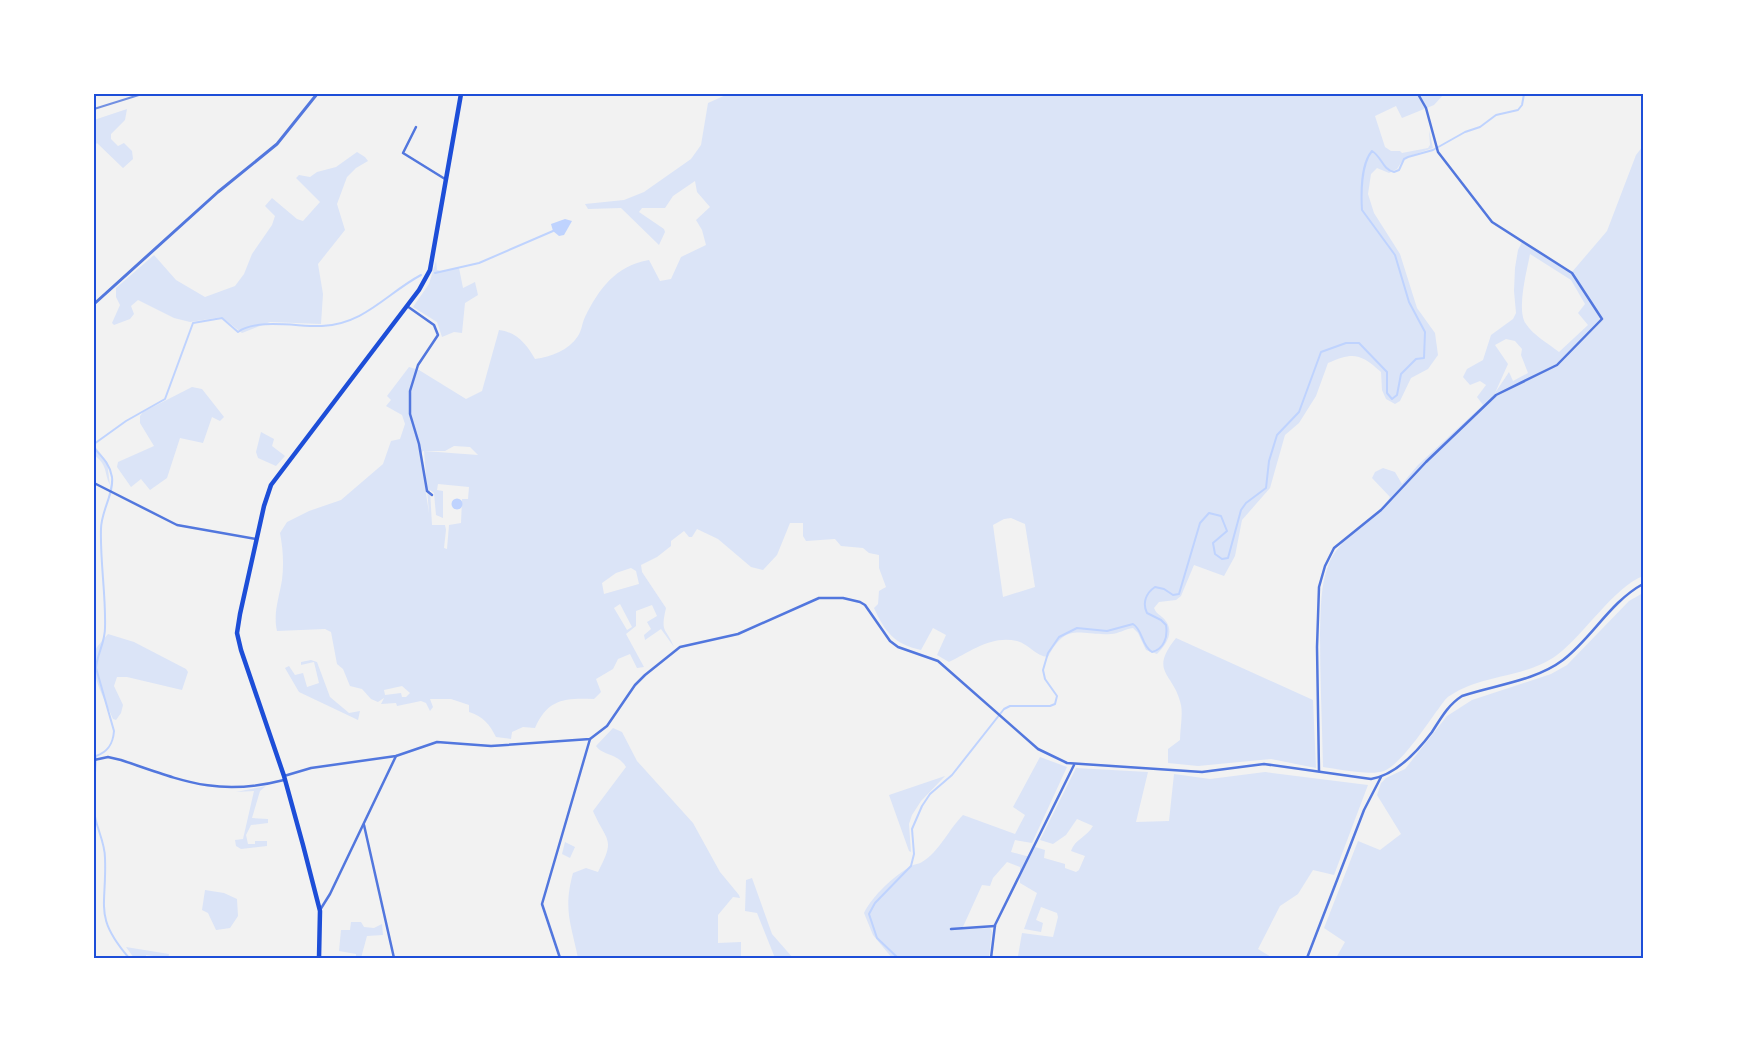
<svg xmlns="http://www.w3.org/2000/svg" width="1737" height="1052" font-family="'IBM Plex Sans',sans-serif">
  <rect width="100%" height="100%" fill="#f2f2f2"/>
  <g fill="#dbe4f7" fill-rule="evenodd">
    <path d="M728,94H1444L1434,105L1402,118L1396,106L1375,116L1385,147L1391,151H1400L1402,153L1428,148L1430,145L1429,130L1433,148L1404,158L1397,169L1389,173L1377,168L1371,174L1368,194L1374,213L1400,254L1417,308L1435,333L1438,355L1428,369L1411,378L1400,401L1395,404L1386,399L1382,390L1381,372C1360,353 1353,352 1328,363L1316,396L1299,423L1285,435L1270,488L1242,520L1235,556L1224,576L1194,565L1181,596L1176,600L1159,602L1154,608C1157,615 1161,615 1165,620C1175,632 1166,645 1157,654L1146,650L1138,633L1133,628C1125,629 1118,634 1111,634C1079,636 1067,621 1048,657C1035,656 1029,644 1017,641C992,635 971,651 949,662L937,655L946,635L933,628L921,650C894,644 885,632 874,608L878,604L879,591L886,587L879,568V555L869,553L863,548L841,546L835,539L806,541L803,536V523H790L777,555L763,570L751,567L718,539L697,529L692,537H689L684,531L671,541V546L657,557L641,565L642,572L666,608C660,634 666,627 674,647L661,629L645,640L644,635L651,629L647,622L657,616L652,605L636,611V626L626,634L644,667L637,668L630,654L618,659L613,669L596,679L601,692L594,699C566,698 548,698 535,728L523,727L512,732L511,739L496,737C490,725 483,716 469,712V705L451,699H430L433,707L430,711L426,703L421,701L397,706L396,703L381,704L384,698L378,702L371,699L362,689L350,686L343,669L337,664L331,632L325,629L277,631C273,613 279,598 282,580C284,564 283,549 280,533L287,522L309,511L341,500L383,464L391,441L400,439L405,424L402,415L386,406L391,400L387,396L409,367L419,370L466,399L482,391L499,330C517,332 527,345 535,359C551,357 569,350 578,336C582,330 582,323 585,317C599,289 615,266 649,260L660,281L671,279L681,257L706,245L702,230L696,220L710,207L697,192L695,181L673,196L665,208H642L639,212L664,229L665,232L659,245L621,208L588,209L585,204L624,200L644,192L691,159L701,145L708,103ZM454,446L470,447L478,455L424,451L429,513L420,454L423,451H445ZM438,484L469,487L468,499H462L461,523L449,525L447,549L444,548L446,530L445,525H432L430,490L434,493L436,515L443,518V491L437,490ZM1011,518L1025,524L1035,587L1003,597L993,525L1004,519ZM631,568L636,571L639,584L604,594L602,583L616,573ZM620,604L632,627L627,630L614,608ZM402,686L410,693L406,697H402L401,693L385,695L384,690Z"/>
    <path d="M127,109L125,120L111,134V139L118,146L124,143L132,151L133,159L123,168L97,143L94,146V120Z"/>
    <path d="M1643,146V576C1614,587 1584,635 1557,655C1526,678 1483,674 1451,695C1445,698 1441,706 1436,712C1426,726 1400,765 1384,771C1370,776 1338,769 1323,767C1322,722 1320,678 1320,633C1321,609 1320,583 1330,561C1343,534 1374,522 1390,497L1372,478L1375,472L1383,468L1395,472L1402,484L1418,465L1483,405L1477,397L1486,385L1480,381L1470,385L1463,377L1467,369L1483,360L1491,335L1513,319L1516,313L1514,291L1515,268L1518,250L1522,242L1572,272L1607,231L1636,155ZM1530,254L1571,280L1585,304L1578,313L1588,325L1559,352C1549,344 1533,335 1526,324C1516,310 1527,271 1530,254ZM1506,339L1515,341L1522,349L1521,355L1528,373L1513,381L1509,372L1495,393L1508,364L1495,345Z"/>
    <path d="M357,152L365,157L368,161L356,168L347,177L337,204L345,230L318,264L323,294L321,324L270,322L242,333L222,317L190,322L174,318L138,300L131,306L134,314L130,319L114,325L112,323L120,305L116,297V288L154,255L176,280L205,297L235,286L244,274L252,254L272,225L275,216L265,206L272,198L297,219L303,221L320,202L296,178L299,175L310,177L317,172L336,167Z"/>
    <path d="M436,261L437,270L441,271L459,268L463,288L475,282L478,295L465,303L462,333L454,332L442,337L437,322L413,307L429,284Z"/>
    <path d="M192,387L202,389L224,417L220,421L212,417L203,443L180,438L167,478L150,490L141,479L131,487L117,467L118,462L154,446L140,423V416L143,412Z"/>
    <path d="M261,432L274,439L272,446L285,456L276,466L258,458L256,452Z"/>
    <path d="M94,445L107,462L110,485C104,473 108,465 94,455Z"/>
    <path d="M1643,593V958H1336L1345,942L1324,928L1358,841L1380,850L1401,834L1377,795L1381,783L1386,778L1405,769L1447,716L1472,700L1551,674L1567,665L1629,601Z"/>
    <path d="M108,634L134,642L186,669L188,672L182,690L127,677H117L114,686L123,705L121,713L116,720L113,719C105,699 90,676 94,653C95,648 104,639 108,634Z"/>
    <path d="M1176,638L1313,700L1316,768L1271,759L1198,766L1168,763V749L1180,740C1180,729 1183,715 1181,705C1174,672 1148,673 1176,638Z"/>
    <path d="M311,660L317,662L330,697L349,713L360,711L358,720L299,692L285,668L289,666L295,675L303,673L307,687L319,683L314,662L301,665V662Z"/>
    <path d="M613,728L622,732L637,761L693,823L720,872L739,895L740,898L733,897L718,915V943L741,942V958H578C571,923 563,910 573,873L586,868L598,872C616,837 607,843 593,811L626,767C618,753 603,756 596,746Z"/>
    <path d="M1040,757L1067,767L1032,843L1015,840L1011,852L1030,857L1035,847L1045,850L1044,858L1065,864V868L1076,872L1079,870L1085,856L1071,851C1075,839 1087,837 1093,826L1077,819L1066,835L1053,844L1040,840L1076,768L1148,772L1136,822L1169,821L1174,774L1210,779L1265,772L1368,785L1334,875L1313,870L1298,894L1280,906L1258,949L1273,958L1018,956L1022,933L1053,937L1058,917L1057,913L1041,907L1036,920L1043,923L1041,932L1024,929L1037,893L1020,883V867L1007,862L993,878L990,886L982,885L962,929L990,928L992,931L989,958H892L873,935L864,913C873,895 894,876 911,866C915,864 919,864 922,862C939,852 949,829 963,815L1015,834L1025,815L1013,807Z"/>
    <path d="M945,776L921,801L912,815L909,824L911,852L909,851L889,795Z"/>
    <path d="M266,786L260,791L252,818L268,819V823L251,825L246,835L248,844H255V841H267V846L241,849L236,846L235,840L243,839L254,791L236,792Z"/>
    <path d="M565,842L575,847L570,858L562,854Z"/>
    <path d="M752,878L772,934L793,958H775L757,913L745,911L746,880Z"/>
    <path d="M205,890L224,893L237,899L238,916L230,928L216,930L208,913L202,910Z"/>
    <path d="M351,922H361L364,927L374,928L382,924L383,935L367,936L361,958H356V954L339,951L341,930H350Z"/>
    <path d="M126,947L169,954L168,958L146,955V958H134Z"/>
  </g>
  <g fill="#bfd3fe">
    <path d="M565,219L572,221L564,235L559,236L553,231L551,224Z"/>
    <circle cx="457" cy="504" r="5.5"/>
  </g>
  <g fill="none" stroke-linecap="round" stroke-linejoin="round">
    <g stroke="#bfd3fe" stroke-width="2">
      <path d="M435,273L479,263L553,231"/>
      <path d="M94,444L126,421L165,399L193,323L222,318L238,332C257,318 299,327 322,326C365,324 387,293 421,275"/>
      <path d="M94,448C102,457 110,464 112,477C114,494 101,511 101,529C100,562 106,594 105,628C105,643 97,654 96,668L114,731C113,744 108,752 96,756L94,789"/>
      <path d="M94,810C95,826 105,841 105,858C107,907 93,916 129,958"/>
      <path d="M898,958L877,938L869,914L875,903L911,866L914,854L912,829L922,806L930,794L952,775L1004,709L1010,706H1050L1055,704L1057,696L1045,679L1043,670L1048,653L1059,637L1077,628L1107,631L1133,624C1143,630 1141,645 1152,652C1164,649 1168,637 1166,625L1161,620L1147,613C1142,603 1146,593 1155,587L1164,589L1173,595L1179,594L1200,523L1209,513L1221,516L1227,531L1213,543L1215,554L1222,559L1228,558L1241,510L1246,503L1266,488L1269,461L1277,435L1299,412L1321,352L1346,343H1359L1387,372V393L1392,399L1397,395L1401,374L1416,359L1424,358L1425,332L1409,302L1395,255L1362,210C1361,194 1361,164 1372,151C1382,157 1382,169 1394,172L1399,170L1404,159L1408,157L1433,150L1465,132L1480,127L1496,115L1518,110L1522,105L1524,94"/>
    </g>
    <g stroke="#5277de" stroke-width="2.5">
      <path d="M416,127L403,153L445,179"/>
      <path d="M407,306L434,325L438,335L418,365L410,391V414L419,444L427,491L432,495"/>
      <path d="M94,483L177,525L256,539"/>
      <path d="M94,760L108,757L121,760C183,781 218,797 284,780"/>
      <path d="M1319,771L1317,647L1319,587L1325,566L1334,548L1381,510L1426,462L1496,395L1557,365L1602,319L1572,273L1492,222L1438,152L1426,108L1418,94"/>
      <path d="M284,776L311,768L396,756L437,742L491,746L590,739L607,726L635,685L645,675L680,647L738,634L819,598H843L860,602L865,605L890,641L898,647L938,661L1038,749L1067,763L1202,772L1264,764L1371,779C1396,775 1417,752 1432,732C1441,718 1448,705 1462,696C1495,685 1535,681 1563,660C1592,638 1610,602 1643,584"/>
      <path d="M364,825L394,958"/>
      <path d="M320,910L330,894L396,756"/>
      <path d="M951,929L995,926"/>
      <path d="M560,958L542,904L590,739"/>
      <path d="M991,958L995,925L1074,765"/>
      <path d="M1307,958L1364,810L1381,777"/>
    </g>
    <path stroke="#5277de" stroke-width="3" d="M94,304L218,192L277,144L317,94"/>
    <path stroke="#1d4ed8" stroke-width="4.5" d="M319,958L320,911L303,845L284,776L241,650L237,633L240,614L264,506L271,485L419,290L430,270L461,94"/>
    <path stroke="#7290e2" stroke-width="2" d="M94,109L142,94"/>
  </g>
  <rect width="1737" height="1052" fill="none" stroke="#ffffff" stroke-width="190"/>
  <rect x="95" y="95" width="1547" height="862" fill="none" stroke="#1d4ed8" stroke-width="2"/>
</svg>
